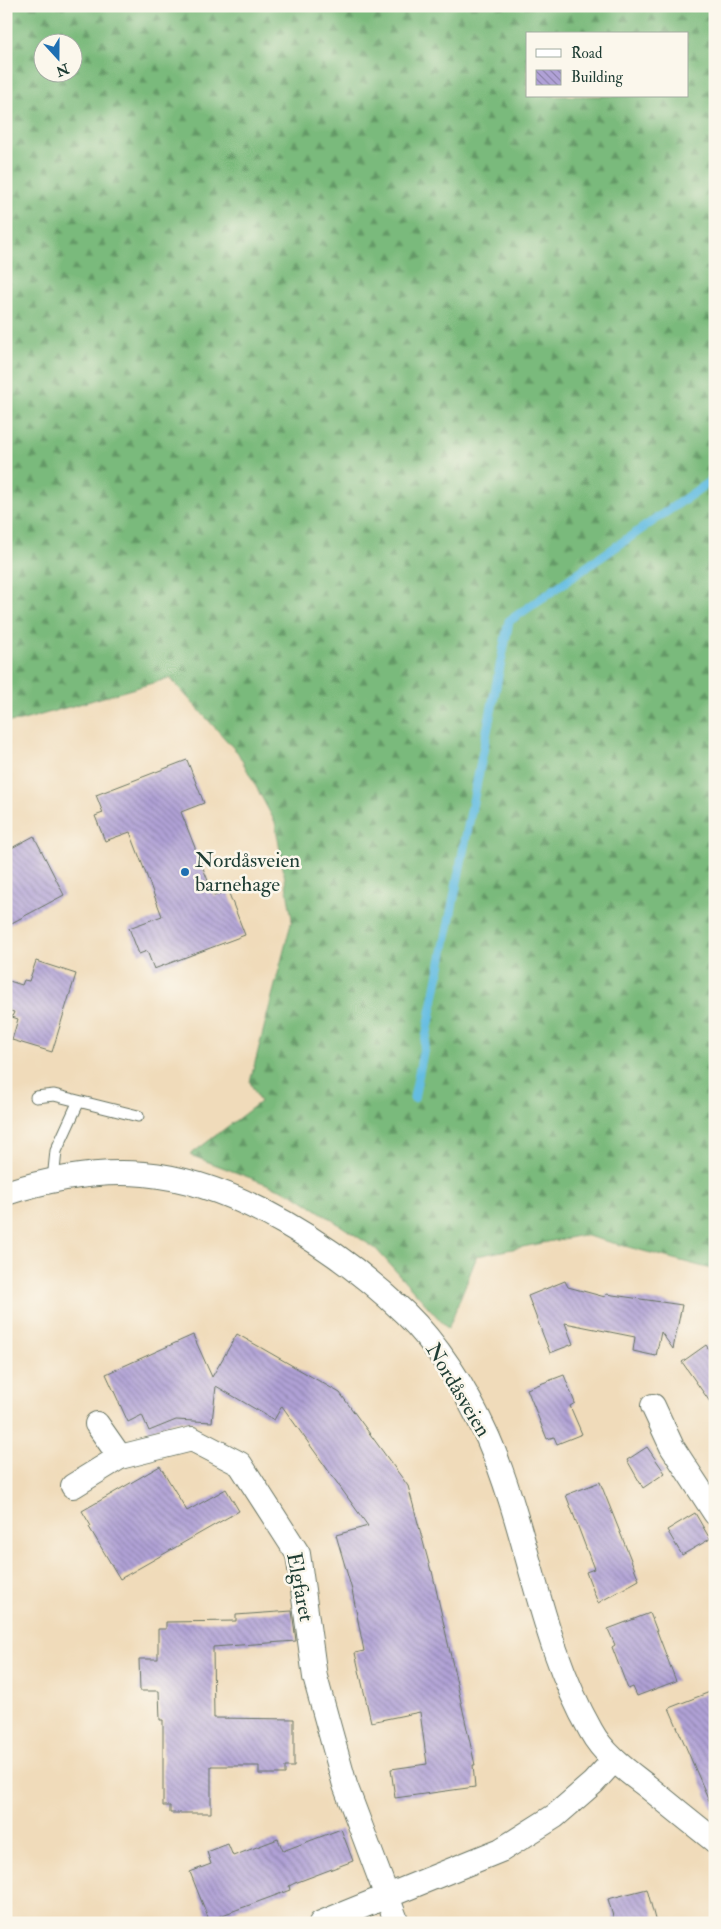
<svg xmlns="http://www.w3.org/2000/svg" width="721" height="1929" font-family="'IM FELL Double Pica',serif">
  <defs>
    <pattern id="forest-firs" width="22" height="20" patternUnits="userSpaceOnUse" patternTransform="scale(1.25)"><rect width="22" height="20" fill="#7aba7b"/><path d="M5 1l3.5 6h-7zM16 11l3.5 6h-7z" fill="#639866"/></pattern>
    <pattern id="building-back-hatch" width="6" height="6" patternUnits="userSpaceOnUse" patternTransform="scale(1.25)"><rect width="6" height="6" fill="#b0a1d6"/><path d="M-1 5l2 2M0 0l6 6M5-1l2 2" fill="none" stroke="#8f84ae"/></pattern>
  </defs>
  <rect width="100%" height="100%" fill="#fbf7ec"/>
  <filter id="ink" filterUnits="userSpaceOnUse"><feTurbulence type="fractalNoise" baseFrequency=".02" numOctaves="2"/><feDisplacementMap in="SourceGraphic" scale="10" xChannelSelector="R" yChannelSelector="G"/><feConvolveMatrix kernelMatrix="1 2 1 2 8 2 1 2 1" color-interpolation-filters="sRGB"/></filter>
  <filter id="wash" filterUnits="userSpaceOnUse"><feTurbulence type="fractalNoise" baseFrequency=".0096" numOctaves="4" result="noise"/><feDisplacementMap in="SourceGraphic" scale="20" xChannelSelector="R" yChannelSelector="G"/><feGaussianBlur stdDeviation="1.12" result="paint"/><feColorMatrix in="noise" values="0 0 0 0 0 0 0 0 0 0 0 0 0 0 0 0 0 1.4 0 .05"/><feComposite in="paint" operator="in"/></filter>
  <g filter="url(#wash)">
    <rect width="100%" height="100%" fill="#f0dbba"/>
    <path fill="url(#forest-firs)" stroke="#4c7c58" fill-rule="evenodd" d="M6,6H715V1270L583,1235L477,1256L448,1329L376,1249L293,1194L190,1155L260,1102L250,1082L292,919L275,822L238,753L170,678L20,721L6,722ZM527,34H687V96H527ZM42,42H72V72H42Z"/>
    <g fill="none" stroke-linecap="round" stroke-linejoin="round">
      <path stroke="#65bde2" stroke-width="9" d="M414,1098L509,621L715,478"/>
    </g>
    <g id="blocks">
      <g fill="url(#building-back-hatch)">
        <path d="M187,760L204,803L181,812L214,896L228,891L245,935L154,969L147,951L139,954L129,928L162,916L130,832L105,841L95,816L103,813L96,795Z"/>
        <path d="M34,836L64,895L6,926V851Z"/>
        <path d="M36,961L76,974L52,1052L12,1040L18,1019L12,1017L14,1012L6,1010V980L22,985L24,980L29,981Z"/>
        <path d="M565,1281L568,1287L605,1297L606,1294L682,1305L673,1349L661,1332L656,1356L633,1351L635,1337L565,1323L573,1344L550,1353L528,1296Z"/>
        <path d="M237,1334L340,1393L408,1486L431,1571H432L475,1765H473L475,1787L395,1798L391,1769L427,1764L420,1712L371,1722L355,1653L364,1651L352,1590L336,1535L368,1526L282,1406L274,1420L216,1386L212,1422L176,1420L149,1431L142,1415L128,1422L106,1374L193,1335L212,1377Z"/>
        <path d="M706,1345L715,1358V1409L682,1362Z"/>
        <path d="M564,1375L575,1403L570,1406L582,1434L557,1444L554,1437L547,1439L527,1389Z"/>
        <path d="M647,1447L665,1473L643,1488L627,1460Z"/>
        <path d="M160,1466L187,1511L226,1489L239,1511L120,1579L89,1527L91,1526L82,1511Z"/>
        <path d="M600,1482L639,1580L598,1603L586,1572L594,1569L566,1495Z"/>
        <path d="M695,1513L710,1539L682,1555L667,1530Z"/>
        <path d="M292,1611L296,1641L213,1647L214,1718L294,1719V1767H285V1774H259V1766H211V1813H170V1806H163V1720H160L159,1691H140L139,1659H158V1629H166V1622L236,1621V1615Z"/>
        <path d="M650,1613L676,1681L637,1696L633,1687L628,1689L612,1647L615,1645L608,1629Z"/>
        <path d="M715,1690V1812H714L669,1708Z"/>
        <path d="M341,1829L353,1861L295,1883L289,1886L290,1890L209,1920L190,1872L211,1864L207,1852L228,1844L233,1856L278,1839L283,1851Z"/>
        <path d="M647,1889L656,1923H615L608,1899Z"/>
      </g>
    </g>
  </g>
  <g filter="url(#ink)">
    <use href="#blocks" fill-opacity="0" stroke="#687463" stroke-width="1"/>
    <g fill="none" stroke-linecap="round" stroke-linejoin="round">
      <g stroke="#687463" stroke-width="13">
        <g id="lane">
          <path d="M36,1097L54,1095L138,1116"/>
          <path d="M53,1180L56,1151L78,1103"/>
        </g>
      </g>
      <g stroke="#687463" stroke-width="26">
        <g id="street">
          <path d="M6,1193C50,1179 97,1170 144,1174C237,1182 339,1250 405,1313C440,1347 468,1394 488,1438C529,1533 539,1640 591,1731C604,1755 627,1771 648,1787C670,1805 692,1823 715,1841"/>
          <path d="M653,1406L672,1447L715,1513"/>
          <path d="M97,1424L120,1457"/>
          <path d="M73,1486L120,1457L192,1439L240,1464L298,1554L315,1677L345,1785L397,1923"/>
          <path d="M321,1923L501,1850L555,1816L593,1783L614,1760"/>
        </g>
      </g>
      <use href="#lane" stroke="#fff" stroke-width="11"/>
      <use href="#street" stroke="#fff" stroke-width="24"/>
    </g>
  </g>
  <circle fill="#1f6fb2" stroke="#fbf7ec" stroke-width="2" cx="185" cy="872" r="5"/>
  <g text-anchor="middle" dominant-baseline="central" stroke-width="5" stroke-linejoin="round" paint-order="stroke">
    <g font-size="21" fill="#1f3d34" stroke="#fbf7ec" text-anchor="start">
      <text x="195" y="860">Nordåsveien<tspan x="195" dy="24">barnehage</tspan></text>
    </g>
    <g font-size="21" fill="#1f3d34" stroke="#fbf7ec">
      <text transform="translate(458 1390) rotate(59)">Nordåsveien</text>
      <text transform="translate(300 1587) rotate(79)">Elgfaret</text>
    </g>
  </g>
  <rect width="721" height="1929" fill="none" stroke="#fbf7ec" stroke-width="25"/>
  <rect x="526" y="32" width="162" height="65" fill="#fbf7ec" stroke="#a3ada2"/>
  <rect x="536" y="49" width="25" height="8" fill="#ffffff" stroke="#a3ada2"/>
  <text x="571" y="58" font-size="15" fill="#1f3d34">Road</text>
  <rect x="536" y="70" width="25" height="15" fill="url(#building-back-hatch)" stroke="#a3ada2"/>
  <text x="571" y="82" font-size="15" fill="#1f3d34">Building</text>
  <g transform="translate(58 58) rotate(159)"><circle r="24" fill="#fbf7ec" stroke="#a3ada2"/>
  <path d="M0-4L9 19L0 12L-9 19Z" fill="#1f6fb2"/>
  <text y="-8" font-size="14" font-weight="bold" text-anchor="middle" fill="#1f3d34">N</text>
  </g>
</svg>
